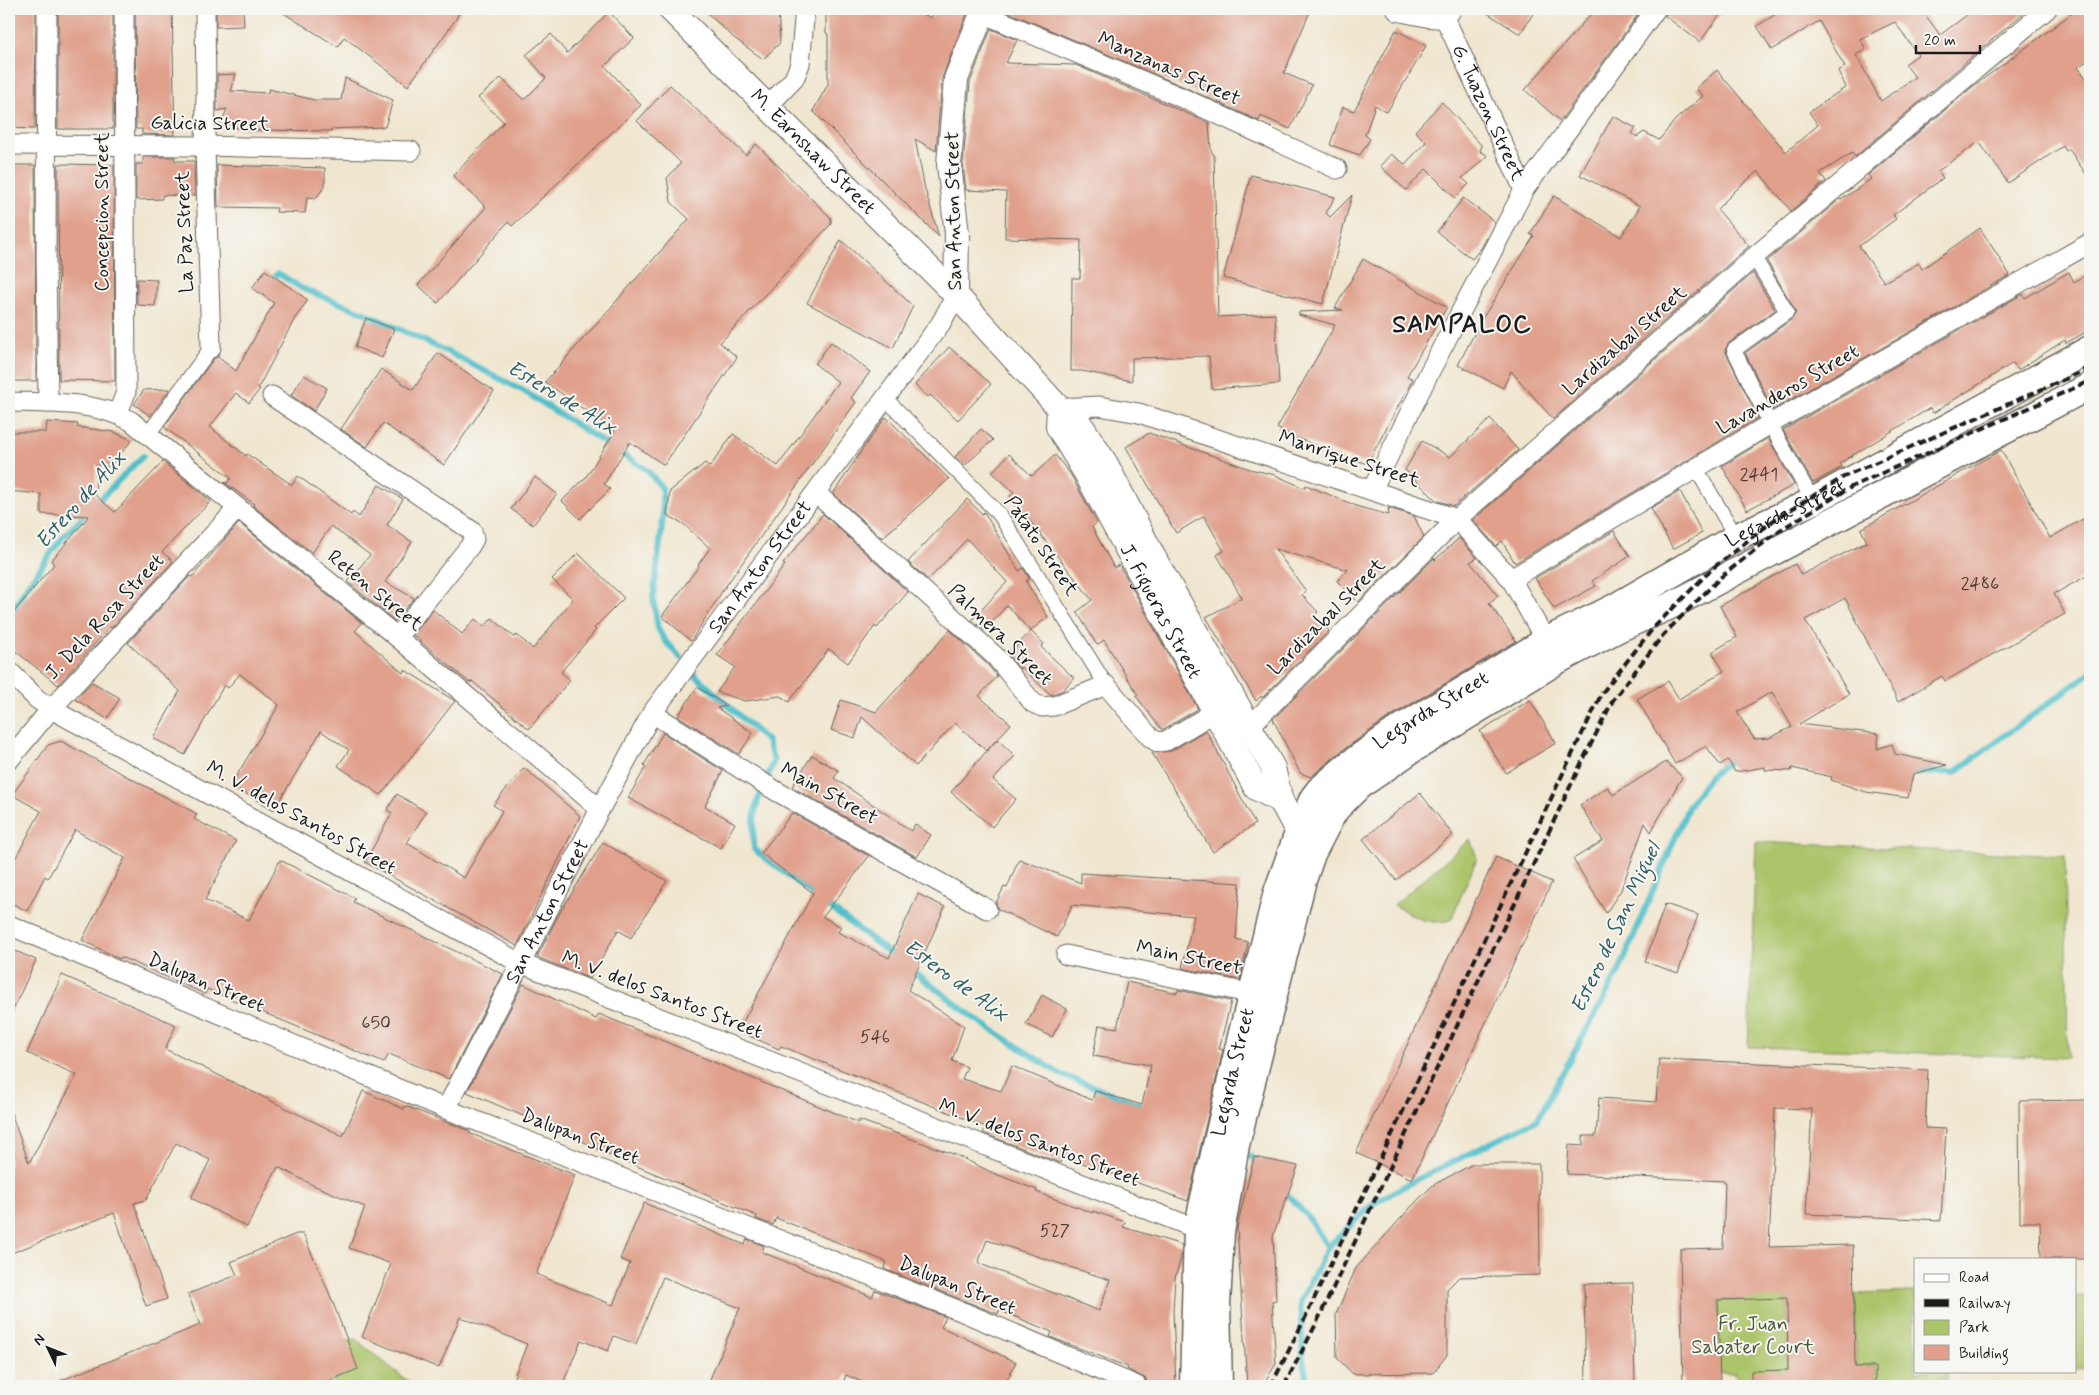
<svg xmlns="http://www.w3.org/2000/svg" width="2099" height="1395" font-family="Mynerve,sans-serif">
  <rect width="100%" height="100%" fill="#f6f6f2"/>
  <filter id="ink" filterUnits="userSpaceOnUse"><feTurbulence type="fractalNoise" baseFrequency=".02" numOctaves="2"/><feDisplacementMap in="SourceGraphic" scale="10" xChannelSelector="R" yChannelSelector="G"/><feConvolveMatrix kernelMatrix="1 2 1 2 8 2 1 2 1" color-interpolation-filters="sRGB"/></filter>
  <filter id="wash" filterUnits="userSpaceOnUse"><feTurbulence type="fractalNoise" baseFrequency=".0096" numOctaves="4" result="noise"/><feDisplacementMap in="SourceGraphic" scale="20" xChannelSelector="R" yChannelSelector="G"/><feGaussianBlur stdDeviation="1.12" result="paint"/><feColorMatrix in="noise" values="0 0 0 0 0 0 0 0 0 0 0 0 0 0 0 0 0 1.4 0 .05"/><feComposite in="paint" operator="in"/></filter>
  <g filter="url(#wash)">
    <rect width="100%" height="100%" fill="#f0e6cf"/>
    <g fill="#acc56b" stroke="#647044">
      <path d="M1470,839L1477,858L1451,920C1425,926 1416,917 1394,905Z"/>
      <path d="M1756,842L2065,856L2068,1058L1748,1047Z"/>
      <path d="M1742,1289L1787,1298L1788,1370L1772,1381L1737,1382L1736,1373H1719L1718,1300H1742Z"/>
      <path d="M1915,1292V1371H1948V1378L1875,1379V1367H1855V1294Z"/>
      <path d="M2075,1297H2090V1368L2075,1369Z"/>
      <path d="M355,1339L414,1386H336L317,1345Z"/>
    </g>
    <g fill="none" stroke-linecap="round" stroke-linejoin="round">
      <g stroke="#53c0cb" stroke-width="6">
        <path d="M276,275L278,273L301,288L367,314L452,354L522,390L647,470L662,488L663,519L653,598L658,629L666,642L681,658"/>
        <path d="M9,616L27,586L63,537L143,456"/>
        <path d="M695,675L767,741L774,761L767,778"/>
        <path d="M1912,773L1955,772L2090,673"/>
        <path d="M762,790C753,809 752,828 754,849L897,959"/>
        <path d="M909,968L977,1020L1060,1074L1147,1107"/>
        <path d="M1250,1156L1260,1165"/>
        <path d="M1282,1189L1308,1217L1328,1247"/>
        <path d="M1308,1386L1303,1360L1300,1302L1328,1247L1374,1203L1412,1182L1537,1120L1619,971L1689,805L1711,775L1735,758"/>
      </g>
    </g>
    <g id="blocks">
      <g fill="#e0a08c" fill-rule="evenodd">
        <path d="M9,9H36L35,129L9,128Z"/>
        <rect x="58" y="9" width="55" height="120"/>
        <path d="M135,9H172L175,135L142,134V129H136Z"/>
        <path d="M216,9H243L244,26L216,27Z"/>
        <path d="M277,9H461L456,19L408,86L344,37L338,47Z"/>
        <path d="M703,9H778L780,43L763,59L734,38Z"/>
        <path d="M853,9H913L931,18L936,9H969L942,78L936,151L915,139L925,189L939,237L813,111L828,84V34L826,33V10L852,11Z"/>
        <path d="M1001,9H1311L1284,73L1312,85L1290,129L1261,116L1259,121L1182,86Z"/>
        <path d="M1481,9H1536L1520,34Z"/>
        <path d="M1595,9H1642L1560,121L1525,90Z"/>
        <path d="M1667,9H1724L1700,42L1665,16Z"/>
        <path d="M1784,9H1921L1940,35L1975,9H2028L1855,157L1852,153L1820,173L1826,181L1791,211L1758,171L1736,190L1717,209L1749,246L1553,419L1511,371L1503,388L1458,365L1482,319L1534,236L1530,234L1554,196L1621,237L1640,206L1580,175L1613,116L1636,128L1632,133L1637,137L1644,132L1659,140L1676,119L1703,96L1696,88L1717,70L1786,152L1818,125L1809,112L1846,87L1838,71L1845,67L1819,21L1772,50L1757,26ZM1895,22L1918,55L1905,64L1915,77L1881,101L1856,55L1866,49L1860,39Z"/>
        <path d="M2078,9H2090V59L2078,67L2090,84V180L2069,149L2066,151L2063,146L2008,183L1980,143L1977,145L1976,144L1938,171L1943,178L1893,215L1896,219L1859,246L1884,282L1919,263L1922,269L1980,228L2010,275L1773,410L1745,353L1792,319L1796,312L1767,261L1840,199L1841,200L1871,179L1868,175L1971,88Z"/>
        <path d="M609,12L634,38L605,66L641,105L512,226L508,222L438,303L418,285L486,207L453,176L504,122L478,98L501,78L524,100L546,78L526,55L551,34L567,53Z"/>
        <path d="M991,29L1017,40L1006,63L1076,65L1209,123L1211,150L1214,156L1218,317L1275,314L1279,384L1212,389L1209,356L1132,358V381L1082,371H1071L1072,278H1080L1081,240L1005,238L1006,192L966,190L963,164L970,82Z"/>
        <path d="M1396,30L1426,46L1387,112L1375,105L1365,135L1370,139L1360,155L1330,145L1343,107L1354,111Z"/>
        <path d="M236,74L231,91L268,93L269,89L314,100H341L345,78L393,100L385,127L331,129V131L257,130L220,126L227,109L217,111V75Z"/>
        <path d="M670,85L746,155L756,144L831,218V224L720,343L737,357L664,465L630,442L604,484L610,489L580,519L562,501L586,477L615,431L545,382L689,219L671,202L667,178L681,163L637,121Z"/>
        <path d="M1442,102L1482,146L1480,151L1488,156L1462,178L1469,184L1455,198L1426,169L1406,190L1380,166L1391,154L1405,164L1426,142L1415,131Z"/>
        <path d="M143,157H175V161H194L195,196L162,195V199L136,200V164H143Z"/>
        <path d="M58,164L114,165L115,381L59,380Z"/>
        <path d="M9,165H35L36,381H9Z"/>
        <path d="M217,165L325,168V186L316,198L307,197L305,213L276,212L277,208L218,207Z"/>
        <path d="M1251,175L1335,197L1326,213L1330,217L1352,195L1323,304L1223,278Z"/>
        <path d="M1463,198L1495,222L1482,247L1472,259L1437,232Z"/>
        <path d="M841,240L913,306L893,348L807,303Z"/>
        <path d="M1363,259L1447,307L1407,376L1413,379L1367,464L1299,439L1298,440L1277,428L1335,325L1299,315V312L1343,310L1335,308Z"/>
        <path d="M265,270L308,300L295,318L258,388L260,389L249,403L236,393L210,427L246,456L247,454L292,485L298,476L351,515L353,512L359,517L379,485L403,499L387,525L412,542L385,582L414,598L395,621L348,582L370,555L331,526L312,553L253,506L254,504L224,482L227,483L231,478L164,427L214,358L218,357L236,371L274,303L252,288Z"/>
        <path d="M2069,272L2074,282L2090,272V330L2066,343L2065,340L2018,370L2013,363L1933,413L1930,408L1840,463L1842,467L1813,483L1783,430L2023,294L2025,298Z"/>
        <path d="M1753,273L1775,310L1729,343L1725,350L1758,418L1515,563L1502,541L1496,546L1473,520Z"/>
        <path d="M137,279L157,280L155,306L137,305Z"/>
        <path d="M366,318L394,329L382,358L355,347Z"/>
        <path d="M831,342L870,372L851,398L856,402L723,590L691,641L662,616L699,566L698,565L710,548L682,523L667,515L670,491L705,463L710,467L733,434L778,466L838,382L815,364Z"/>
        <path d="M949,347L991,384L958,420L930,395L928,397L915,385Z"/>
        <path d="M438,353L494,391L444,465L383,423L367,447L341,429L381,369L413,390Z"/>
        <path d="M304,375L327,388L314,411L291,395Z"/>
        <path d="M170,389L150,416L134,404L144,390Z"/>
        <path d="M886,417L949,479L882,538L833,494L868,441Z"/>
        <path d="M1490,419L1518,450L1454,506L1436,500L1405,470L1422,441L1450,457Z"/>
        <path d="M47,422L78,424L77,427L114,432L132,440L110,467L96,465L95,495L115,512L163,462L211,501L162,552L173,561L111,628L110,627L58,685L9,646V618L54,564L51,561L89,516L41,514V494L9,491V432H46Z"/>
        <path d="M981,429L993,440L964,466L955,457Z"/>
        <path d="M1149,433L1250,469L1275,475L1304,488L1306,485L1359,507L1389,515L1388,508L1414,516L1424,537L1358,602L1337,581L1348,570L1275,549L1306,591L1302,595L1318,612L1314,615L1329,631L1262,698L1261,696L1256,701L1206,617L1242,598L1217,555L1224,551L1204,516L1176,533L1126,447Z"/>
        <path d="M1768,438L1794,485L1747,510L1722,466Z"/>
        <path d="M2001,450L2050,538L2090,515V574L2054,594L2065,614L1945,681L1942,676L1898,702L1845,598L1805,620L1849,694L1799,724L1879,734L1877,749L1892,744L1895,754L1947,765L1913,774L1908,798L1866,792L1831,780L1832,777L1792,768L1791,771L1765,770V767L1735,772L1728,760L1720,765L1706,746L1675,764L1637,699L1668,681L1679,699L1724,671L1712,652L1737,637L1720,606L1795,564L1801,575L1867,542L1861,529ZM1772,692L1792,727L1769,738L1754,739L1737,712Z"/>
        <path d="M1009,454L1032,476L1055,455L1071,475L1097,523L1092,527L1114,568L1119,565L1128,580L1198,709L1162,730L1136,696L1138,695L1104,640L1097,645L1077,612L1092,600L1010,496L1014,492L992,472Z"/>
        <path d="M535,477L557,494L533,525L511,509Z"/>
        <path d="M1680,491L1702,533L1673,549L1651,508Z"/>
        <path d="M967,499L982,514L984,512L1019,571L1023,568L1029,578L1026,582L1048,617L1030,631L1007,605L985,631L972,620L1007,582L967,539L928,580L908,562Z"/>
        <path d="M823,514L908,592L877,628L875,626L848,663L829,649L789,702L780,696L745,701L717,692L735,667L717,655L785,565L783,564Z"/>
        <path d="M239,523L362,623L355,631L403,673L405,670L455,701L381,795L338,766L349,750L321,731L274,810L231,785L279,705L240,674L228,688L224,685L185,755L153,738L180,691L128,643L190,576L192,577Z"/>
        <path d="M1614,531L1630,556L1592,581L1596,586L1554,609L1535,578Z"/>
        <path d="M1459,538L1477,558L1470,562L1498,596L1489,603L1516,641L1386,719L1339,753L1311,777L1300,773L1273,719L1434,558L1435,560Z"/>
        <path d="M578,553L624,598L594,628L596,630L561,672L570,680L529,729L472,681L470,683L413,635L433,610L462,634L475,619L484,627L492,618L514,637L517,635L533,649L573,599L552,579Z"/>
        <path d="M950,630L988,665L997,676L979,696L1011,724L987,751L955,723L916,766L862,717L855,738L831,730L841,700L876,712Z"/>
        <path d="M1031,631L1044,644L1041,647L1074,678L1063,690L1051,695L1021,667L1020,669L1008,655Z"/>
        <path d="M92,682L120,698L107,719L75,699Z"/>
        <path d="M697,687L727,706L717,708L753,733L739,754L678,716Z"/>
        <path d="M1530,700L1556,743L1506,773L1480,731Z"/>
        <path d="M1206,730L1255,824L1213,852L1152,753L1171,751Z"/>
        <path d="M663,733L723,771L705,806L735,823L721,848L628,798L646,767L644,765Z"/>
        <path d="M997,739L1015,756L993,780L1016,799L992,827L951,792Z"/>
        <path d="M61,741L197,814L194,819L236,841L205,900L249,920L280,860L355,898L353,902L503,974L449,1079L389,1054L384,1063L207,989L205,994L121,957L120,959L82,940L125,858L75,830L48,878L45,876L27,911L9,902V870L41,811L12,795L48,745Z"/>
        <path d="M812,755L839,771L834,778L911,831L915,824L931,835L917,857L792,787Z"/>
        <path d="M1666,762L1682,777L1651,832L1645,823L1621,890L1606,913L1573,859L1603,841L1580,805L1608,787L1613,795Z"/>
        <path d="M524,768L580,816L517,946L365,862L392,813L387,810L397,794L426,812L407,843L464,878L502,811L493,805Z"/>
        <path d="M1420,793L1453,835L1396,880L1363,839Z"/>
        <path d="M792,813L869,856L823,917L841,927L838,932L889,958L918,894L945,907L908,990L964,1026L952,1061L967,1067L962,1079L1001,1091L1012,1066L1092,1100L1095,1091L1142,1105L1151,1065L1093,1056L1099,1025L1117,1028L1127,982L1177,993L1178,990L1231,1001L1219,1049L1223,1050L1188,1201L1063,1156L1060,1163L983,1133L986,1127L781,1046L779,1049L738,1031L813,893L761,853Z"/>
        <path d="M603,842L667,881L631,938L618,930L590,979L537,957L559,914Z"/>
        <path d="M1496,857L1552,882L1412,1179L1356,1153Z"/>
        <path d="M1019,859L1081,883V873L1240,883L1236,939L1248,942L1240,980L1182,968L1194,916L1072,905L1057,937L998,909L996,903L1004,887L1007,888Z"/>
        <path d="M1665,904L1698,915L1678,973L1645,962Z"/>
        <path d="M9,948L36,960L9,1018Z"/>
        <path d="M62,975L176,1025L165,1049L343,1136L363,1091L404,1109L405,1106L470,1131L469,1133L575,1175L536,1274L613,1305L630,1263L620,1259L644,1203L745,1245L747,1239L764,1246L762,1252L872,1297L875,1290L946,1317L941,1327L1016,1362L1004,1386H871L846,1375L842,1386H707L740,1308L663,1277L636,1344L614,1336L608,1351L581,1340L562,1386H538L514,1377L527,1344L460,1317L439,1368L362,1337L391,1264L349,1248L365,1207L313,1185L278,1167L247,1227L191,1198L210,1160L176,1143L146,1200L134,1203L167,1299L146,1306L114,1213L9,1254V1113H11L29,1163L77,1075L27,1053Z"/>
        <path d="M523,984L596,1019L599,1014L859,1123V1120L956,1155L993,1173L1037,1190L1036,1192L1093,1213V1211L1125,1222L1123,1227L1182,1245L1181,1258L1175,1278L1173,1310L1176,1386H1148L1146,1379L1127,1369L1128,1367L1050,1337L1052,1332L999,1310L998,1314L985,1309L884,1269L887,1262L776,1218L773,1225L756,1219L757,1216L598,1150V1148L467,1092ZM987,1240L1110,1280L1099,1311L978,1263Z"/>
        <path d="M1042,995L1067,1009L1052,1037L1026,1024Z"/>
        <path d="M1659,1059L1928,1070L1925,1128L1946,1129L1941,1220L1806,1214L1812,1109L1775,1108L1769,1247L1853,1245L1855,1367H1875V1386H1751V1371L1788,1370L1787,1298L1718,1300L1720,1386H1683L1680,1249L1723,1248L1725,1181L1567,1174L1569,1145L1583,1146V1136H1596L1599,1098L1656,1102Z"/>
        <path d="M2090,1100V1259H2041L2040,1222H2020L2019,1101Z"/>
        <path d="M1254,1157L1298,1166L1273,1236L1276,1300L1272,1301L1276,1364L1262,1386H1247L1237,1227Z"/>
        <path d="M1473,1164H1539L1540,1275L1459,1277L1447,1289V1355L1433,1373L1353,1374L1337,1358L1336,1314L1356,1268L1412,1206L1433,1185Z"/>
        <path d="M296,1234H303L330,1295L358,1369L331,1380L333,1386H47L200,1325L188,1294L237,1275L231,1262Z"/>
        <path d="M1633,1283L1635,1386H1586L1584,1284Z"/>
      </g>
    </g>
  </g>
  <g filter="url(#ink)">
    <use href="#blocks" fill-opacity="0" stroke="#66635b" stroke-width="1"/>
    <g fill="none" stroke-linecap="round" stroke-linejoin="round">
      <g stroke="#66635b" stroke-width="16">
        <g id="pedestrian">
          <path d="M1754,257L1787,312L1734,350L1770,424L1813,501"/>
          <path d="M886,399L1000,515L1106,685"/>
          <path d="M149,433L211,348"/>
          <path d="M1697,470L1736,537"/>
        </g>
      </g>
      <g stroke="#66635b" stroke-width="21">
        <g id="minor">
          <path d="M47,9L46,260L48,403"/>
          <path d="M205,9L206,96L205,146L211,348"/>
          <path d="M982,13L1178,96L1337,169"/>
          <path id="s1" d="M1444,16L1524,190"/>
          <path d="M767,107L794,79L800,64L805,9"/>
          <path d="M9,145L205,146L411,151"/>
          <path d="M272,396L472,531L474,539L470,546L397,637"/>
          <path d="M9,402C49,403 96,401 131,421L397,637L600,809"/>
          <path d="M1059,408L1099,406L1139,413L1457,519L1511,579L1551,650"/>
          <path d="M118,413L126,392L124,9"/>
          <path d="M1372,490L1428,375L1524,190L1656,9"/>
          <path d="M816,493L996,657L1033,703L1042,707L1054,706L1106,685L1150,737L1157,742L1166,741L1215,712"/>
          <path d="M1511,579L1770,424L2090,243"/>
          <path d="M9,671L37,699L51,709L520,963L1197,1229"/>
          <path d="M652,713L776,791L987,909"/>
          <path d="M1250,726L1457,519L1754,257L2047,9"/>
          <path d="M9,760L51,709L238,508"/>
          <path d="M9,925L446,1109L963,1312L1137,1386"/>
          <path d="M1066,955L1263,996"/>
          <path id="s2" d="M446,1109L600,809L652,713L941,323L956,295"/>
        </g>
      </g>
      <g stroke="#66635b" stroke-width="26">
        <g id="tertiary">
          <path id="s3" d="M670,9L956,295L1059,408L1077,419L1106,464L1154,558L1273,768L1281,801L1306,847"/>
          <path d="M1399,9L1429,15L1444,16L1449,9"/>
          <path d="M956,295L957,234L949,164L956,79L984,9"/>
          <path id="s4" d="M1059,408L1058,427L1087,475L1256,788L1281,801"/>
        </g>
      </g>
      <g stroke="#66635b" stroke-width="29">
        <g id="secondary">
          <path id="s5" d="M1193,1386L1197,1229L1239,1045L1277,892L1298,833L1313,798L1319,790L1348,765L1394,732L1547,640L1613,608L1736,537L1813,501L2090,349"/>
          <path d="M1219,1386L1217,1304L1221,1232L1236,1145L1303,880L1312,854L1331,817L1337,808L1359,786L1407,753L1557,661L1620,628L1670,606L2090,386"/>
        </g>
      </g>
      <use href="#pedestrian" stroke="#fff" stroke-width="14"/>
      <use href="#minor" stroke="#fff" stroke-width="19"/>
      <use href="#tertiary" stroke="#fff" stroke-width="24"/>
      <use href="#secondary" stroke="#fff" stroke-width="26"/>
      <g stroke="#1c1c1c" stroke-width="4" stroke-dasharray="8 4" stroke-linecap="butt">
        <path d="M1271,1386L1305,1318L1566,767L1602,693L1654,627L1713,568L1774,520L1847,475L2090,368"/>
        <path d="M1284,1386L1316,1324L1577,772L1613,700L1663,635L1721,577L1780,530L1853,486L2090,381"/>
      </g>
    </g>
  </g>
  <g text-anchor="middle" dominant-baseline="central" stroke-width="4" stroke-linejoin="round" paint-order="stroke">
    <g font-size="18" fill="#4d3d38">
      <text x="1759" y="475">2441</text>
      <text x="1980" y="584">2486</text>
      <text x="376" y="1023">650</text>
      <text x="875" y="1037">546</text>
      <text x="1055" y="1231">527</text>
    </g>
    <g font-size="20" fill="#1c1c1c" stroke="#f6f6f2">
      <text transform="translate(1169 69) rotate(24)">Manzanas Street</text>
      <text stroke="none"><textPath href="#s1" startOffset="106">G. Tuazon Street</textPath></text>
      <text transform="translate(210 124) rotate(1)">Galicia Street</text>
      <text stroke="none"><textPath href="#s3" startOffset="202">M. Earnshaw Street</textPath></text>
      <text transform="translate(954 211) rotate(-91)">San Anton Street</text>
      <text transform="translate(102 212) rotate(-90)">Concepcion Street</text>
      <text transform="translate(185 232) rotate(-92)">La Paz Street</text>
      <text transform="translate(1625 341) rotate(-41)">Lardizabal Street</text>
      <text transform="translate(1788 390) rotate(-30)">Lavanderos Street</text>
      <text transform="translate(1349 459) rotate(18)">Manrique Street</text>
      <text stroke="none"><textPath href="#s5" startOffset="1158">Legarda Street</textPath></text>
      <text transform="translate(1041 546) rotate(56)">Patato Street</text>
      <text stroke="none"><textPath href="#s2" startOffset="628">San Anton Street</textPath></text>
      <text transform="translate(375 591) rotate(39)">Reten Street</text>
      <text stroke="none"><textPath href="#s4" startOffset="230">J. Figueras Street</textPath></text>
      <text transform="translate(105 617) rotate(-47)">J. Dela Rosa Street</text>
      <text transform="translate(1327 617) rotate(-45)">Lardizabal Street</text>
      <text transform="translate(1000 635) rotate(44)">Palmera Street</text>
      <text stroke="none"><textPath href="#s5" startOffset="752">Legarda Street</textPath></text>
      <text transform="translate(829 794) rotate(29)">Main Street</text>
      <text transform="translate(301 818) rotate(29)">M. V. delos Santos Street</text>
      <text stroke="none"><textPath href="#s2" startOffset="222">San Anton Street</textPath></text>
      <text transform="translate(1189 958) rotate(12)">Main Street</text>
      <text transform="translate(206 983) rotate(23)">Dalupan Street</text>
      <text transform="translate(662 995) rotate(21)">M. V. delos Santos Street</text>
      <text stroke="none"><textPath href="#s5" startOffset="318">Legarda Street</textPath></text>
      <text transform="translate(580 1137) rotate(21)">Dalupan Street</text>
      <text transform="translate(1039 1143) rotate(21)">M. V. delos Santos Street</text>
      <text transform="translate(957 1286) rotate(22)">Dalupan Street</text>
    </g>
    <g font-size="20" fill="#4e5738" stroke="#f6f6f2">
      <text x="1753" y="1324">Fr. Juan<tspan x="1753" dy="23">Sabater Court</tspan></text>
    </g>
    <g font-size="21" font-style="italic" fill="#325e62" stroke="#f6f6f2">
      <text transform="translate(562 398) rotate(31)">Estero de Alix</text>
      <text transform="translate(81 500) rotate(-48)">Estero de Alix</text>
      <text transform="translate(1616 928) rotate(-65)">Estero de San Miguel</text>
      <text transform="translate(956 981) rotate(36)">Estero de Alix</text>
    </g>
    <g font-size="25" font-weight="bold" letter-spacing="1" fill="#1c1c1c" stroke="#f6f6f2">
      <text x="1462" y="325">SAMPALOC</text>
    </g>
  </g>
  <rect width="2099" height="1395" fill="none" stroke="#f6f6f2" stroke-width="30"/>
  <rect x="1914" y="1258" width="162" height="115" fill="#f6f6f2" stroke="#9f9f9c"/>
  <rect x="1924" y="1274" width="25" height="8" fill="#ffffff" stroke="#9f9f9c"/>
  <text x="1959" y="1282" font-size="15" fill="#1c1c1c">Road</text>
  <rect x="1924" y="1299" width="25" height="8" fill="#1c1c1c" stroke="#9f9f9c"/>
  <text x="1959" y="1308" font-size="15" fill="#1c1c1c">Railway</text>
  <rect x="1924" y="1320" width="25" height="15" fill="#acc56b" stroke="#9f9f9c"/>
  <text x="1959" y="1332" font-size="15" fill="#1c1c1c">Park</text>
  <rect x="1924" y="1345" width="25" height="15" fill="#e0a08c" stroke="#9f9f9c"/>
  <text x="1959" y="1358" font-size="15" fill="#1c1c1c">Building</text>
  <g transform="translate(48 1348) rotate(313)" stroke="#f6f6f2" stroke-width="4" paint-order="stroke">
  <path d="M0-4L9 19L0 12L-9 19Z" fill="#1c1c1c"/>
  <text y="-8" font-size="14" font-weight="bold" text-anchor="middle" fill="#1c1c1c">N</text>
  </g>
  <path d="M1916 45v8h64v-8" fill="none" stroke="#1c1c1c" stroke-width="2.5"/>
  <text x="1924" y="45" font-size="15" fill="#1c1c1c" stroke="#f6f6f2" stroke-width="4" paint-order="stroke">20 m</text>
</svg>
